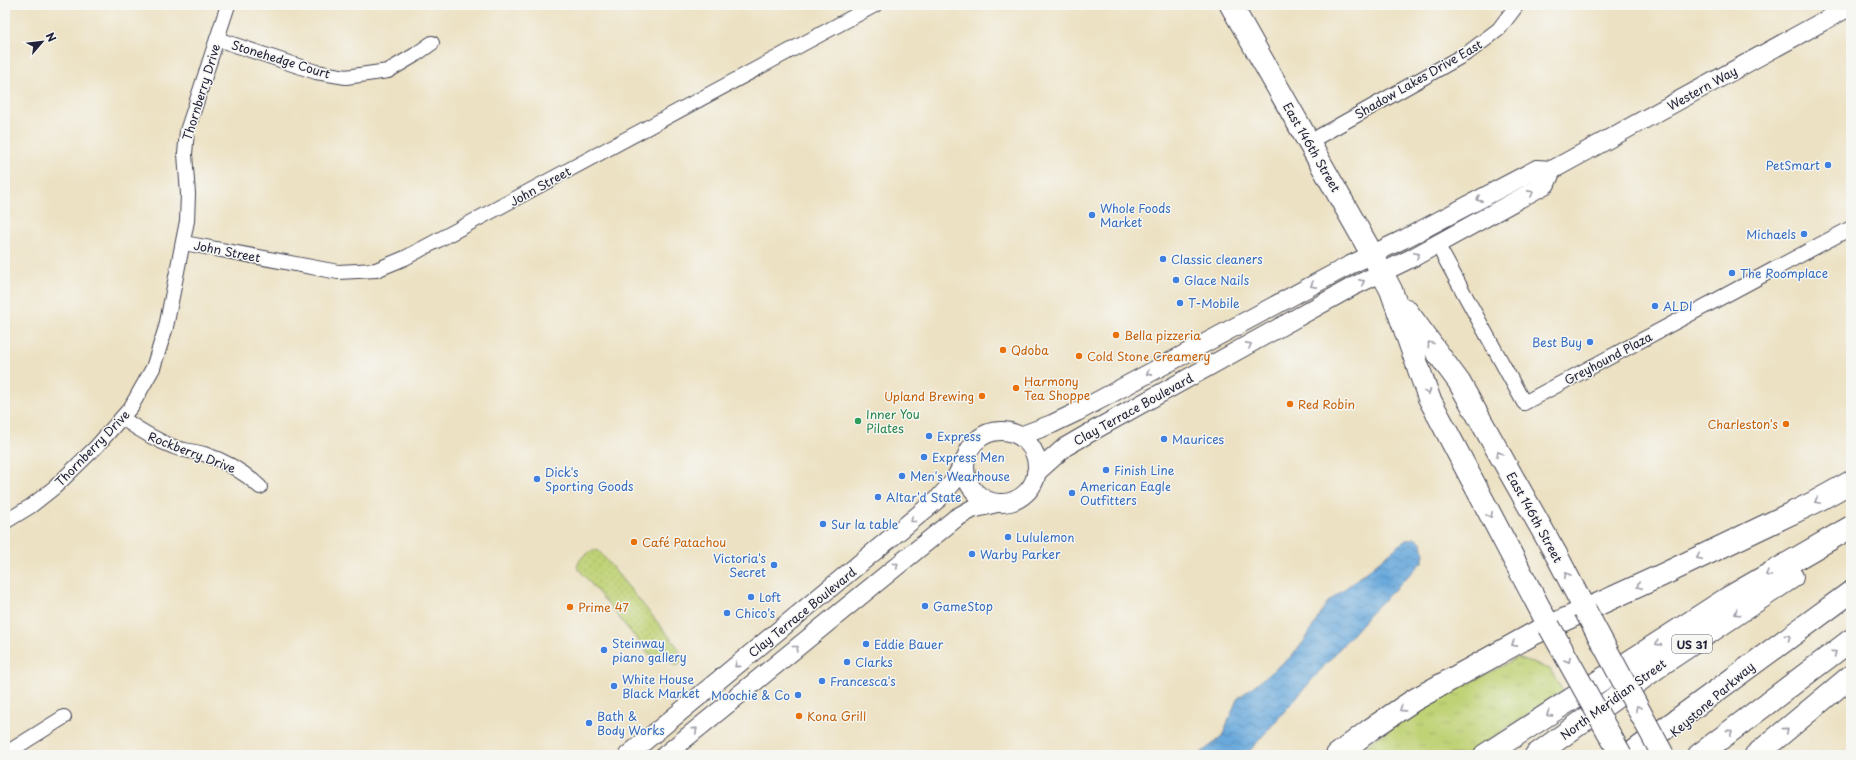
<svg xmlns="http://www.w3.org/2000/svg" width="1856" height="760" font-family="'Playpen Sans',sans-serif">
  <defs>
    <pattern id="grass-tufts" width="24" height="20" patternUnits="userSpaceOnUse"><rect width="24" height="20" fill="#bfd275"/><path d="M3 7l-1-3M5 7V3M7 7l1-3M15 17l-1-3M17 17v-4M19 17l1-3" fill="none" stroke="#a4b466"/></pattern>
    <pattern id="park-dots" width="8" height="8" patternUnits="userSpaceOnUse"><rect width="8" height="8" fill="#bfd275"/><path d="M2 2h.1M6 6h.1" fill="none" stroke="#a4b466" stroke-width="1.8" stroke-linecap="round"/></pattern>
    <pattern id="water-waves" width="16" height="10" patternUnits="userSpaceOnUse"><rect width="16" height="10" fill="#67a8db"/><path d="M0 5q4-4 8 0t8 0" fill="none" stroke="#5488b3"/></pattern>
  </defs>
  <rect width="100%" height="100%" fill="#f6f6f2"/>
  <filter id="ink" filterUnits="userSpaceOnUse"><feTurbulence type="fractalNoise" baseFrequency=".025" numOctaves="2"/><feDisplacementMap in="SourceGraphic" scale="8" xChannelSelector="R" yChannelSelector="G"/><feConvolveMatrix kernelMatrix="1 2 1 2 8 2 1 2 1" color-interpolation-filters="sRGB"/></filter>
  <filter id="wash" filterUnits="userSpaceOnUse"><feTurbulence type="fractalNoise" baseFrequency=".012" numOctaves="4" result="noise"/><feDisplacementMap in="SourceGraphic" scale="16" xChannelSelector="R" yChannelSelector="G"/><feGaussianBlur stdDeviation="0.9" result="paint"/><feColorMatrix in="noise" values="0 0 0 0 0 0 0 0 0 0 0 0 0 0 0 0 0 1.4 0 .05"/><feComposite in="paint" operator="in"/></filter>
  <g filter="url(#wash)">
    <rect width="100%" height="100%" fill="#ece1c2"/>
    <path fill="url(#grass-tufts)" stroke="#707a58" d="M1517,658L1550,669L1563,691L1466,755H1353L1408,715Z"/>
    <path fill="url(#park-dots)" stroke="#707a58" d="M598,550L677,646L683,659L681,664L675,666L665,658L649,654L577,567C580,557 587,551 598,550Z"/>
    <path fill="url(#water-waves)" stroke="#44658b" d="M1414,538L1422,543L1424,554L1422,562L1368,616L1246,755H1198L1222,737L1237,699L1292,656L1305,640L1327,603L1406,540Z"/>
  </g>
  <g filter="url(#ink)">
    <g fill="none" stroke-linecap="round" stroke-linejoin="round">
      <g stroke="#403f4f" stroke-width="16">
        <g id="minor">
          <path d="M217,39L316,72L346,77L388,71L415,55L432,43"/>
          <path d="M1309,142L1469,52L1499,29L1517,5"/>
          <path d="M184,243L338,272L376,270L405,258L875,5"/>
          <path d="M1437,244L1524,403L1851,228"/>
          <path d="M122,418C139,430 155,440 174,447C183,451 194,451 204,454C226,461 243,471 260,487"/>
          <path d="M5,522L31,506L55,487L96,447L131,407L153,368L166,327L187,221L188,194L185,154L187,131L228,5"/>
          <path d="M5,754L64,717"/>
        </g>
      </g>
      <g stroke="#403f4f" stroke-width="20">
        <g id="tertiary">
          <circle cx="1001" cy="467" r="36"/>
          <path d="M1020,436L1052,424L1077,412L1348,266L1406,238L1537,169L1552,170L1851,6"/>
          <path d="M1036,473L1065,447L1091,432L1352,287L1414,257L1546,184L1552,170"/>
          <path d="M628,755L939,498L954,481L965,460"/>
          <path d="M665,755L956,518L972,509L997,503"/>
        </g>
      </g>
      <g stroke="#403f4f" stroke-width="24">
        <g id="primary">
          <path d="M1231,5L1372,254L1391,290L1429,398L1549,626"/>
          <path d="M1406,310L1459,382L1557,556L1585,610"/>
        </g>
      </g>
      <g stroke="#403f4f" stroke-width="24">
        <g id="motorway">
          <path d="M1337,755L1371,729L1414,700L1533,634L1660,576L1813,503L1851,482"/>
          <path d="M1485,755L1728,598L1851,527"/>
          <path d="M1536,755L1666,661L1792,577"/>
          <path d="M1629,755L1851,592"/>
          <path d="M1699,755L1851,640"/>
          <path d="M1756,755L1851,676"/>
        </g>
      </g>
      <use href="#minor" stroke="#fff" stroke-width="14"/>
      <use href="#tertiary" stroke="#fff" stroke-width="18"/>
      <use href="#primary" stroke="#fff" stroke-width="22"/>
      <use href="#motorway" stroke="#fff" stroke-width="22"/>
      <g stroke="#403f4f" stroke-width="24" stroke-linecap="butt">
        <g id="primary-bridge">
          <path d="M1585,610L1663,755"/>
          <path d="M1549,626L1621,755"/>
        </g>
      </g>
      <use href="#primary-bridge" stroke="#fff" stroke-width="22"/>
    </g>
    <defs><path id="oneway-chevron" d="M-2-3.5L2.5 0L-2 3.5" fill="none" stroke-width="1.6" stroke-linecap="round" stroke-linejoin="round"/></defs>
    <g stroke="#9c9ca7">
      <use href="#oneway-chevron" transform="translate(1531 193) rotate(-29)"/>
      <use href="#oneway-chevron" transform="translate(1479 199) rotate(152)"/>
      <use href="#oneway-chevron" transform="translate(1417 255) rotate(-27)"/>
      <use href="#oneway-chevron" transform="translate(1362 282) rotate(-26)"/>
      <use href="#oneway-chevron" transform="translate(1313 285) rotate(152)"/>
      <use href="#oneway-chevron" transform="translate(1430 344) rotate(-126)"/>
      <use href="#oneway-chevron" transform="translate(1249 345) rotate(-29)"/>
      <use href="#oneway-chevron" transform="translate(1149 373) rotate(152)"/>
      <use href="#oneway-chevron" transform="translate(1428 392) rotate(69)"/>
      <use href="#oneway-chevron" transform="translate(1499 454) rotate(-120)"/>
      <use href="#oneway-chevron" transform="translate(1817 501) rotate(153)"/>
      <use href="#oneway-chevron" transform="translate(1490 515) rotate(62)"/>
      <use href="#oneway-chevron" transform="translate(913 520) rotate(141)"/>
      <use href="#oneway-chevron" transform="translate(1699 557) rotate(154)"/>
      <use href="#oneway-chevron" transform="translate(896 565) rotate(-39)"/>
      <use href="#oneway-chevron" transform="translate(1768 574) rotate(150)"/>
      <use href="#oneway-chevron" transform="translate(1567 575) rotate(-117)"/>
      <use href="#oneway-chevron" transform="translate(1639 586) rotate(155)"/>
      <use href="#oneway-chevron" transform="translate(1737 613) rotate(146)"/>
      <use href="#oneway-chevron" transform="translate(1788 637) rotate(-36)"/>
      <use href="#oneway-chevron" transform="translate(1658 643) rotate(147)"/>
      <use href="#oneway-chevron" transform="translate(1514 644) rotate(151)"/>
      <use href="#oneway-chevron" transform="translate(796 648) rotate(-39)"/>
      <use href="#oneway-chevron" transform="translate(1834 653) rotate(-37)"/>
      <use href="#oneway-chevron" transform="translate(1568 660) rotate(61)"/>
      <use href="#oneway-chevron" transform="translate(737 665) rotate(140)"/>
      <use href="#oneway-chevron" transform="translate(1638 708) rotate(-118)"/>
      <use href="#oneway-chevron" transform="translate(1402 709) rotate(147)"/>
      <use href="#oneway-chevron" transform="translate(1549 714) rotate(147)"/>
      <use href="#oneway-chevron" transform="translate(695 730) rotate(-40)"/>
      <use href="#oneway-chevron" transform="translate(1786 730) rotate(-40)"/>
      <use href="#oneway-chevron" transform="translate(1730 732) rotate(-37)"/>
    </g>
  </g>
  <g fill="#3f7fe0" stroke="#f6f6f2" stroke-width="1.5">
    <circle cx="1828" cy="165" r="4"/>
    <circle cx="1092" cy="215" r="4"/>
    <circle cx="1804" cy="234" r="4"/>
    <circle cx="1163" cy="259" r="4"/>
    <circle cx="1732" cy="273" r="4"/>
    <circle cx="1176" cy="280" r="4"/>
    <circle cx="1180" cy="303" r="4"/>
    <circle cx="1655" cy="306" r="4"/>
    <circle cx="1590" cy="342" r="4"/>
    <circle cx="929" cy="436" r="4"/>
    <circle cx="1164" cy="439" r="4"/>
    <circle cx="924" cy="457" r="4"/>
    <circle cx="1106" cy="470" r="4"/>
    <circle cx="902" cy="476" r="4"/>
    <circle cx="537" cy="479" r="4"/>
    <circle cx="1072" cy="493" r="4"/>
    <circle cx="878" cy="497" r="4"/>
    <circle cx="823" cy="524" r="4"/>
    <circle cx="1008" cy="537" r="4"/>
    <circle cx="972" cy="554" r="4"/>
    <circle cx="774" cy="565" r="4"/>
    <circle cx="751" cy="597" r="4"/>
    <circle cx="925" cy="606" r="4"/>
    <circle cx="727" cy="613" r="4"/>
    <circle cx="866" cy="644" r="4"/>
    <circle cx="604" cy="650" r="4"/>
    <circle cx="847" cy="662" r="4"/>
    <circle cx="822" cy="681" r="4"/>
    <circle cx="614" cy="686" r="4"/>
    <circle cx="798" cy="695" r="4"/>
    <circle cx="589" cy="723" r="4"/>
  </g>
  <g fill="#e8710a" stroke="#f6f6f2" stroke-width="1.5">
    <circle cx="1116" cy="335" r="4"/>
    <circle cx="1003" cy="350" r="4"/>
    <circle cx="1079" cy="356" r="4"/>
    <circle cx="1016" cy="388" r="4"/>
    <circle cx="982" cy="396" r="4"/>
    <circle cx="1290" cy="404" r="4"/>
    <circle cx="1786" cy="424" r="4"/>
    <circle cx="634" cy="542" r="4"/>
    <circle cx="570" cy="607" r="4"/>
    <circle cx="799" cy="716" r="4"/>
  </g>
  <circle fill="#2e9e5b" stroke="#f6f6f2" stroke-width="1.5" cx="858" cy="421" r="4"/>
  <g text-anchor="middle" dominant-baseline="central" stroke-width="3" stroke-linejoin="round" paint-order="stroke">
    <rect fill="#f6f6f2" stroke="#626272" stroke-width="1" x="1672" y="635" width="40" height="18" rx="3"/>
    <g font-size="11" font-weight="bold" fill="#22223b">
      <text x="1692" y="644">US 31</text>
    </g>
    <g font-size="12" fill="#22223b" stroke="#f6f6f2">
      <text transform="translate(281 59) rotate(17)">Stonehedge Court</text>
      <text transform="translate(1418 79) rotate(-30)">Shadow Lakes Drive East</text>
      <text transform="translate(1702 88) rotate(-29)">Western Way</text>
      <text transform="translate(201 92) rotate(-73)">Thornberry Drive</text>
      <text transform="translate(1312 147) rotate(60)">East 146th Street</text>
      <text transform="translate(540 186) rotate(-29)">John Street</text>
      <text transform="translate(227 251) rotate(11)">John Street</text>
      <text transform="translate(1608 358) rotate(-28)">Greyhound Plaza</text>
      <text transform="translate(1133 409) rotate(-29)">Clay Terrace Boulevard</text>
      <text transform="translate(92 448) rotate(-46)">Thornberry Drive</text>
      <text transform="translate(192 452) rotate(21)">Rockberry Drive</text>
      <text transform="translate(1535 517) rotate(61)">East 146th Street</text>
      <text transform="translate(802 612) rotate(-39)">Clay Terrace Boulevard</text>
      <text transform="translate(1613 699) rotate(-36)">North Meridian Street</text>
      <text transform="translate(1712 699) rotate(-41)">Keystone Parkway</text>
    </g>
    <g font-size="12" fill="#366cbe" stroke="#f6f6f2" text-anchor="start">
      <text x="1820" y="165" text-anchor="end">PetSmart</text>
      <text x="1100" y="208">Whole Foods<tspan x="1100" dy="14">Market</tspan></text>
      <text x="1796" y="234" text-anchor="end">Michaels</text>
      <text x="1171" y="259">Classic cleaners</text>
      <text x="1740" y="273">The Roomplace</text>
      <text x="1184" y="280">Glace Nails</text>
      <text x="1188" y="303">T-Mobile</text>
      <text x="1663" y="306">ALDI</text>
      <text x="1582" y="342" text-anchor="end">Best Buy</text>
      <text x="937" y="436">Express</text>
      <text x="1172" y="439">Maurices</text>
      <text x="932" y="457">Express Men</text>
      <text x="1114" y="470">Finish Line</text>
      <text x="545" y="472">Dick's<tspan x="545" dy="14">Sporting Goods</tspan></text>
      <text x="910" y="476">Men's Wearhouse</text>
      <text x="1080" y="486">American Eagle<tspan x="1080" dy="14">Outfitters</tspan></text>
      <text x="886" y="497">Altar'd State</text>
      <text x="831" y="524">Sur la table</text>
      <text x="1016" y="537">Lululemon</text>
      <text x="980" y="554">Warby Parker</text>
      <text x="766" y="558" text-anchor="end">Victoria's<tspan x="766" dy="14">Secret</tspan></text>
      <text x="759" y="597">Loft</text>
      <text x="933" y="606">GameStop</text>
      <text x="735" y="613">Chico's</text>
      <text x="612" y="643">Steinway<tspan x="612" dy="14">piano gallery</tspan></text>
      <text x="874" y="644">Eddie Bauer</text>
      <text x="855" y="662">Clarks</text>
      <text x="622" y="679">White House<tspan x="622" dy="14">Black Market</tspan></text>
      <text x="830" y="681">Francesca's</text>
      <text x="790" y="695" text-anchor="end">Moochie &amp; Co</text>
      <text x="597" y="716">Bath &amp;<tspan x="597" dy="14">Body Works</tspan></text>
    </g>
    <g font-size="12" fill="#c56008" stroke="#f6f6f2" text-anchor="start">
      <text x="1124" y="335">Bella pizzeria</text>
      <text x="1011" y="350">Qdoba</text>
      <text x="1087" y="356">Cold Stone Creamery</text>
      <text x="1024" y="381">Harmony<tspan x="1024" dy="14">Tea Shoppe</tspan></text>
      <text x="974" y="396" text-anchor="end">Upland Brewing</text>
      <text x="1298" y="404">Red Robin</text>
      <text x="1778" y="424" text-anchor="end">Charleston's</text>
      <text x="642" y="542">Café Patachou</text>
      <text x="578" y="607">Prime 47</text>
      <text x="807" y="716">Kona Grill</text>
    </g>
    <g font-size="12" fill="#27864d" stroke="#f6f6f2" text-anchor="start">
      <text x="866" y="414">Inner You<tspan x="866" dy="14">Pilates</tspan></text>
    </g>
  </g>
  <rect width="1856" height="760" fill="none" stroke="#f6f6f2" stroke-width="20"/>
  <g transform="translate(42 42) rotate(62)" stroke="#f6f6f2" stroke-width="3" paint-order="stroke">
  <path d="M0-3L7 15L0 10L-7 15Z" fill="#22223b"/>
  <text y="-6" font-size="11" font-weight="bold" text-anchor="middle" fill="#22223b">N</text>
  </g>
</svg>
